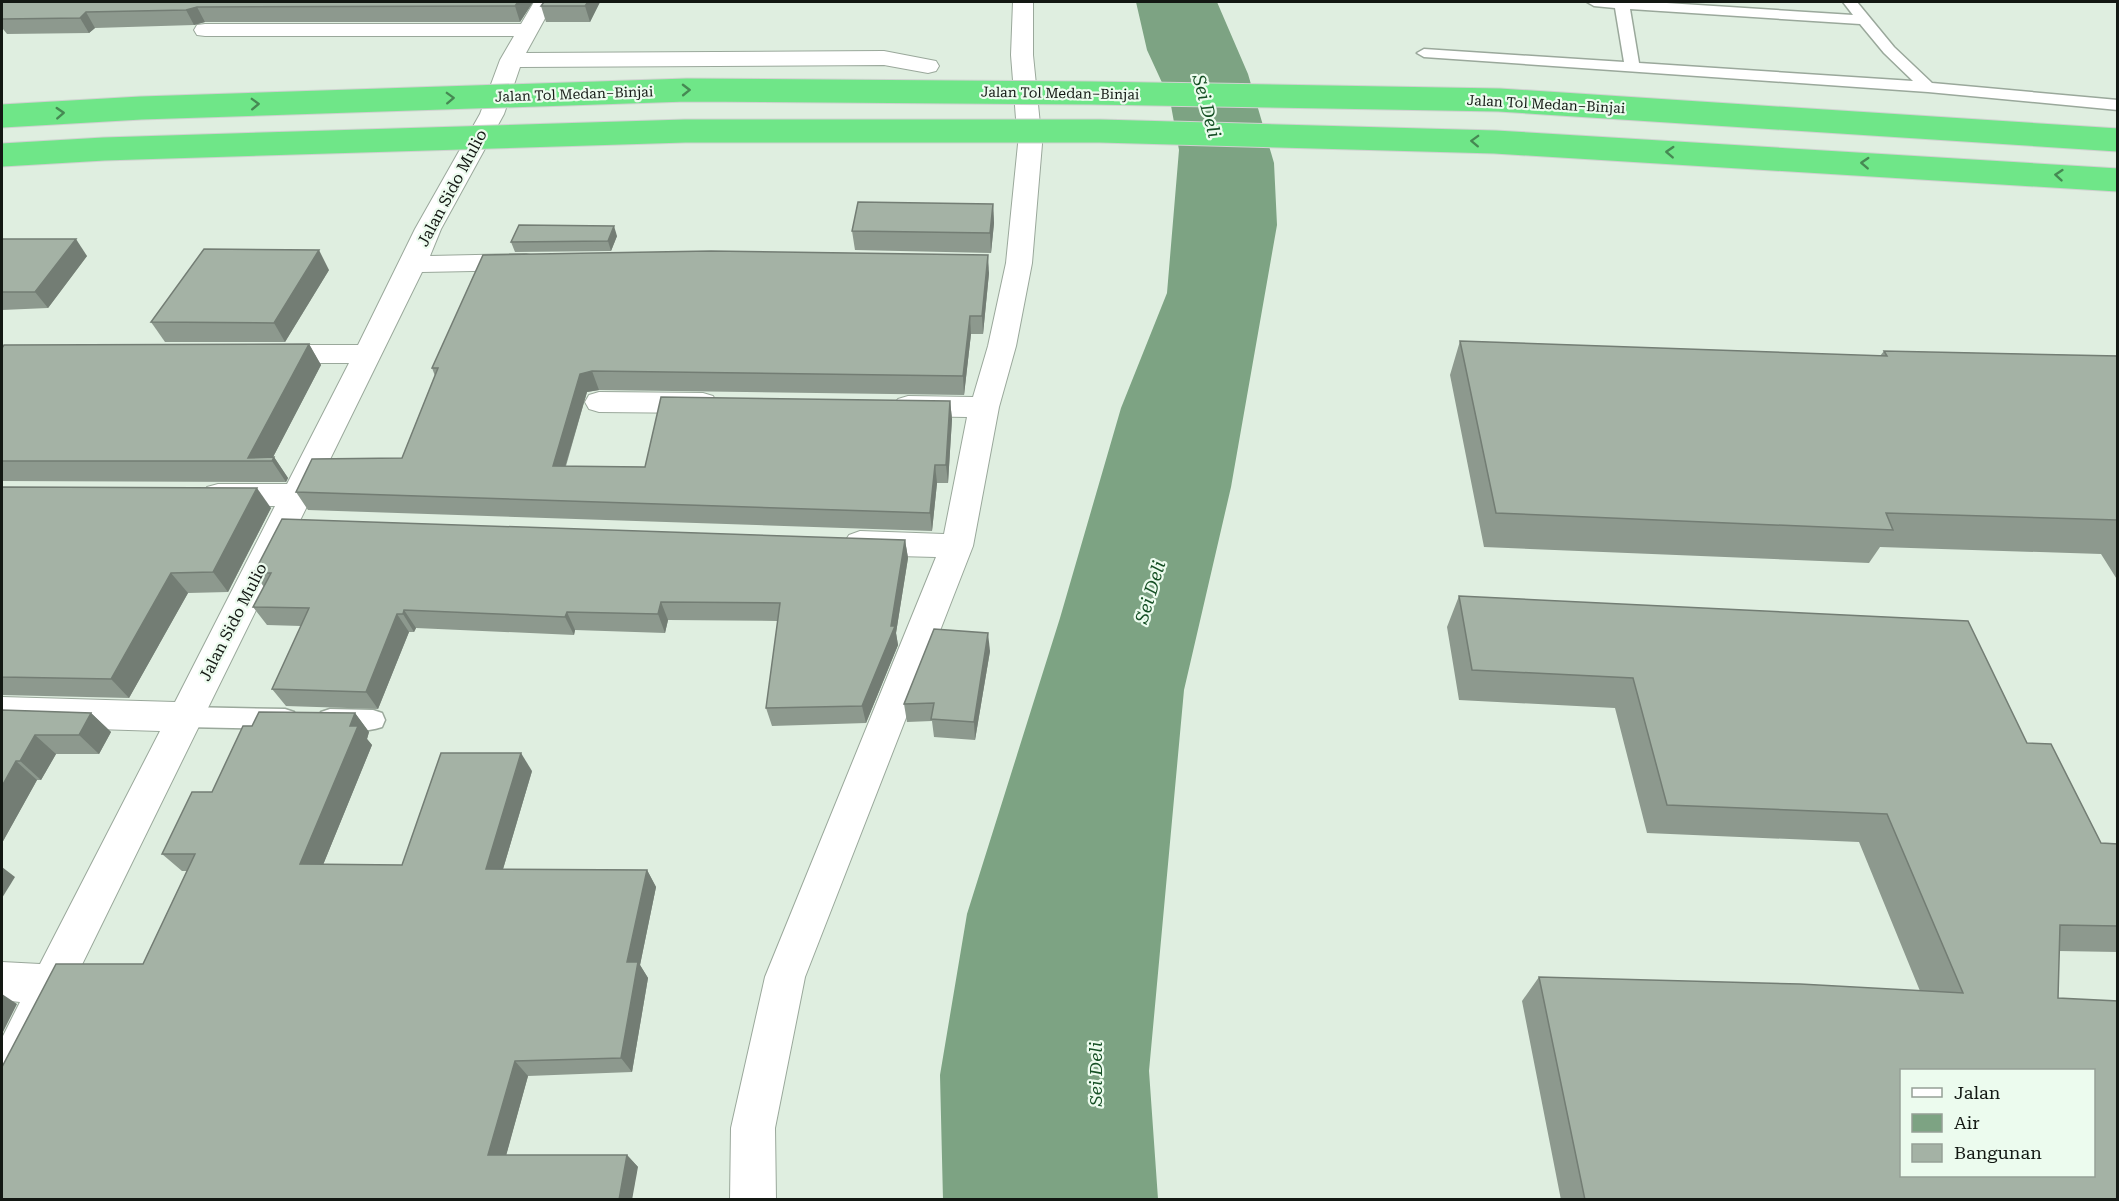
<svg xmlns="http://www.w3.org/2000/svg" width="2119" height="1201" font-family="'Roboto Serif',serif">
  <rect width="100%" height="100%" fill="#dfeee0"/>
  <path fill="#7da383" d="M1136,2H1217L1248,74L1274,163L1277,225L1231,487L1184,690L1149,1071L1158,1199L943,1200L940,1075L967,914L1060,618L1121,408L1167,293L1179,150L1170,100L1147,50Z"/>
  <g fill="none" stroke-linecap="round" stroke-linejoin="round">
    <g stroke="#9aa89b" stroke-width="3">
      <g id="lane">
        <path d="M1587,2H1651L1853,15L1843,2H1857L1894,47L1932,83L2118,100V110L1928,92L1424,57L1417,53L1424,49L1624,62L1615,8L1594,6ZM1630,9L1860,24L1884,53L1913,81L1639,63Z"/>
        <path d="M185,707L285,709L294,712L297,719L294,726L285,729L185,727L176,724L173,717L176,710Z"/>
        <path d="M330,709L373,710L382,713L385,720L382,727C365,733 338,732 321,726L318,719L321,712Z"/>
      </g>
    </g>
    <g stroke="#9aa89b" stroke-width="2">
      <g id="street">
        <path d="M534,2H554L526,53L884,51L936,61L939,66L936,71L928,73L884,65L520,67L504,114L441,229L430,256L526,254L535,256L539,262L535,268L526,270L422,272L17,1097L2,1103V1038L20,1002L2,1000V962L40,964L160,731L2,726V697L175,702L275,506H218L207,503L203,495L207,487L218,484H287L349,363H270L260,361L256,354L260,347L270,345H358L415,229L480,114L500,60L514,36H205L197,35L194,30L197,25L205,24H521Z"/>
        <path d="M1013,2H1033V55L1042,144L1032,263L1016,346L999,407L973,546L805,977L775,1128L776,1200H730L731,1128L765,977L936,557L860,555L849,551L844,543L849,535L860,531L944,534L967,417L908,416L898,413L893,406L898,399L908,396L973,397L988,346L1006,263L1018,144L1011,55Z"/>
        <path d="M599,392L703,393L713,396L717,403L713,410L703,413L599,412L589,409L585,402L589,395Z"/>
      </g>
    </g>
    <use href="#lane" fill="#fff" fill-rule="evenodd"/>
    <use href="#street" fill="#fff" fill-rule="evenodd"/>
    <g stroke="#d0d1d0" stroke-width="25" stroke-linecap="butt">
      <g id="highway-bridge">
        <path d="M2,116L141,108L687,90L1091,93L1499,100L2118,140"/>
        <path d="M2,155L104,149L685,131H1100L1495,142L2118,180"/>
      </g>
    </g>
    <use href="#highway-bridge" stroke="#6fe688" stroke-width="23"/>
  </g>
  <g fill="#8d998e">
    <path d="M2,2H533L520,22H205L194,25L95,28L89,33L7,34L3,29H2Z"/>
    <path d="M544,2H600L590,22H546L541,6Z"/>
    <path d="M993,204L994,223L991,253L855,250L852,231Z"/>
    <path d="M617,236L611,251L515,252L511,242Z"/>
    <path d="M2,239L87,256L48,308L2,310Z"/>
    <path d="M329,270L285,342H165L151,322Z"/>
    <path d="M989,273L983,334H971L964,395L599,390L587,392L566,466L645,467L950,401L952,419L948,483H937L932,531L308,510L296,492L402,458L435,376L432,368Z"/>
    <path d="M1460,341L1880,356L1884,351L2118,356V581L2101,554L1880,547L1869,563L1484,547L1450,375Z"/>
    <path d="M309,344L321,365L273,457H274L288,478L286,482L2,481V348Z"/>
    <path d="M2,487L271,508L228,592L188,593L129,698L2,695Z"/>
    <path d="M905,540L908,558L896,633L898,645L866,723L772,726L766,708L778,621L668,620L665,633L575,630L574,635L416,628L414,632H409L378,709L286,706L272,689L301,626L267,625L253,607L264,587L254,573Z"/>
    <path d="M1459,596L2027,743L2101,843L2118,844V952L2059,951L2058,998L2118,1200H1561L1522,1001L1539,977L1920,991L1859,842L1647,833L1615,708L1459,700L1447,627Z"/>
    <path d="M990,651L975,740L934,737L932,721L907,722L904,704Z"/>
    <path d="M2,710L91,713L111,732L99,754H56L41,780H37L2,843Z"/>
    <path d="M355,713L369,732L367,739L372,745L323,865H402L532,771L503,869L647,870L656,887L640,965L648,978L632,1072L528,1076L506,1155H627L638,1167L2,1200L143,964L187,871H182L162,854L212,792L252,726Z"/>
  </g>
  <g fill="#737d74">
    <path d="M518,2H533L520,22L515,6Z"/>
    <path d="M588,2H600L590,22L585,6Z"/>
    <path d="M197,7L205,22L194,25L186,10Z"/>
    <path d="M86,12L95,28L89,33L80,18Z"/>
    <path d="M993,204L994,223L991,253L990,233Z"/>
    <path d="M614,226L617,236L611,251L608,241Z"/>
    <path d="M76,239L87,256L48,308L35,292Z"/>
    <path d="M319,250L329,270L285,342L274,323Z"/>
    <path d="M988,255L989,273L983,334L982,316Z"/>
    <path d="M970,316L971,334L964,395L963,376Z"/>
    <path d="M309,344L321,365L271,461L248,458Z"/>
    <path d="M592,371L599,390L587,392L560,484L553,466L580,374Z"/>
    <path d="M950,401L952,419L948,483L946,465Z"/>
    <path d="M274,457L288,478L286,482L272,461Z"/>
    <path d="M935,465L937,483L932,531L930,513Z"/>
    <path d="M257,488L271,508L228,592L213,572Z"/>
    <path d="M905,540L908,558L896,633L898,645L866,723L862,706L891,626Z"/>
    <path d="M171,573L188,593L129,698L111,679Z"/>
    <path d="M661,602L668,620L665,633L658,614Z"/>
    <path d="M404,610L416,628L414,632L403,614Z"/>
    <path d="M567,612L575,630L574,635L565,617Z"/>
    <path d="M397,614L409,632L378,709L366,692Z"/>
    <path d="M988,633L990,651L975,740L974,722Z"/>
    <path d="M91,713L111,732L99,754L79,735Z"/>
    <path d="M355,713L369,732L367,739L372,745L316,882L300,864Z"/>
    <path d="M35,735L56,754L41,780L20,761Z"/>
    <path d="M521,753L532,771L498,886L486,869Z"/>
    <path d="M16,761L37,780L2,843V786Z"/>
    <path d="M2,867L15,877L2,898Z"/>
    <path d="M647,870L656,887L640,965L648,978L632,1072L621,1058L627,962Z"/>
    <path d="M2,994L17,1004L2,1034Z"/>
    <path d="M515,1061L528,1076L503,1167L488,1155Z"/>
    <path d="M627,1155L638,1167L632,1200H619Z"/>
  </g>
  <g fill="#a4b2a5" stroke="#737d74" stroke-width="1.5" fill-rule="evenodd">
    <path d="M2,2H518L515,6L197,7L186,10L86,12L80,18L2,19Z"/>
    <path d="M544,2H588L585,6H541Z"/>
    <path d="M858,202L993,204L990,233L852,231Z"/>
    <path d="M519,225L614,226L608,241L511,242Z"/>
    <path d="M2,239H76L35,292H2Z"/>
    <path d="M204,249L319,250L274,323L151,322Z"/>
    <path d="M711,251L988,255L982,316H970L963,376L592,371L580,374L553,466L645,467L661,397L950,401L946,465H935L930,513L296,492L312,459L402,458L438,368H432L483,255Z"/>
    <path d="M1460,341L1887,356L1884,351L2118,356V520L1886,513L1893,530L1496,513Z"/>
    <path d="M309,344L248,458L274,457L272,461H2V348L4,345Z"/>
    <path d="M2,487L257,488L213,572L171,573L111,679L2,677Z"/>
    <path d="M282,519L905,540L891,626H895L862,706L766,708L780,603L661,602L658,614L567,612L565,617L404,610L403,614H397L366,692L272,689L309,608L253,607L271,573H254Z"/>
    <path d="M1459,596L1968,621L2027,743L2051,744L2101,843L2118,844V926L2060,925L2058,998L2118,1001V1200H1585L1539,977L1800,984L1963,993L1887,814L1667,805L1633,678L1472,670ZM1902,1071H2094V1176H1902Z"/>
    <path d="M934,629L988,633L974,722L931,719L934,703L904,704Z"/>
    <path d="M2,710L91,713L79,735H35L20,761H16L2,786Z"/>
    <path d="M259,712L355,713L350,726H358L300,864L402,865L441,753H521L486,869L647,870L627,962H638L621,1058L515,1061L488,1155H627L619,1200H2V1067L56,964H143L195,854H162L192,792H212L243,726H252Z"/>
  </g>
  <defs><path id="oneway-chevron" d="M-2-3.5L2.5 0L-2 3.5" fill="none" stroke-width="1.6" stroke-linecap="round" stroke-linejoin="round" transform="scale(1.5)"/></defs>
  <g stroke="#468953">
    <use href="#oneway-chevron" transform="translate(686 90) rotate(-1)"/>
    <use href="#oneway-chevron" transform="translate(450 98) rotate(-2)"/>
    <use href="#oneway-chevron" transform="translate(255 104) rotate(-2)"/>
    <use href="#oneway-chevron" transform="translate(60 113) rotate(-3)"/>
    <use href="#oneway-chevron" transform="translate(1475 141) rotate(-178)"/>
    <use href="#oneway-chevron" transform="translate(1670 152) rotate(-177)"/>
    <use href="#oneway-chevron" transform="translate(1865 163) rotate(-177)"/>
    <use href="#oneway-chevron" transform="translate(2059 175) rotate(-175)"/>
  </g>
  <g text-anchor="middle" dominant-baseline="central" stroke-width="4.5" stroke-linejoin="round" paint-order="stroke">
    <g font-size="14" fill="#131813" stroke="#ecfbee">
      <text transform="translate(1060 93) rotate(1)">Jalan Tol Medan–Binjai</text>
      <text transform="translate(574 94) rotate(-2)">Jalan Tol Medan–Binjai</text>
      <text transform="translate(1546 104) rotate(3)">Jalan Tol Medan–Binjai</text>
    </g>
    <g font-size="16" fill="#131813" stroke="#ecfbee">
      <text transform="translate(452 188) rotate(-62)">Jalan Sido Mulio</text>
      <text transform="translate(233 622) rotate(-63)">Jalan Sido Mulio</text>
    </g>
    <g font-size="18" font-style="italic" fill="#154f24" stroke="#ecfbee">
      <text transform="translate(1207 106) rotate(75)">Sei Deli</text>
      <text transform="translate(1150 592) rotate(-73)">Sei Deli</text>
      <text transform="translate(1095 1074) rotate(-90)">Sei Deli</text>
    </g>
  </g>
  <rect width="2119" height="1201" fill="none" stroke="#131813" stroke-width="6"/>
  <rect x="1900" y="1069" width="195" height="108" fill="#ecfbee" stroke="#95a096" stroke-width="1.5"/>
  <rect x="1912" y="1088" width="30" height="9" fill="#ffffff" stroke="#95a096" stroke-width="1.5"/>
  <text x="1954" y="1099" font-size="18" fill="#131813">Jalan</text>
  <rect x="1912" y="1114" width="30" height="18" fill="#7da383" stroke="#95a096" stroke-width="1.5"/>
  <text x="1954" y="1129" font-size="18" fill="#131813">Air</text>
  <rect x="1912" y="1144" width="30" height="18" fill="#a4b2a5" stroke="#95a096" stroke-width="1.5"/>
  <text x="1954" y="1159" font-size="18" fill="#131813">Bangunan</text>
</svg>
